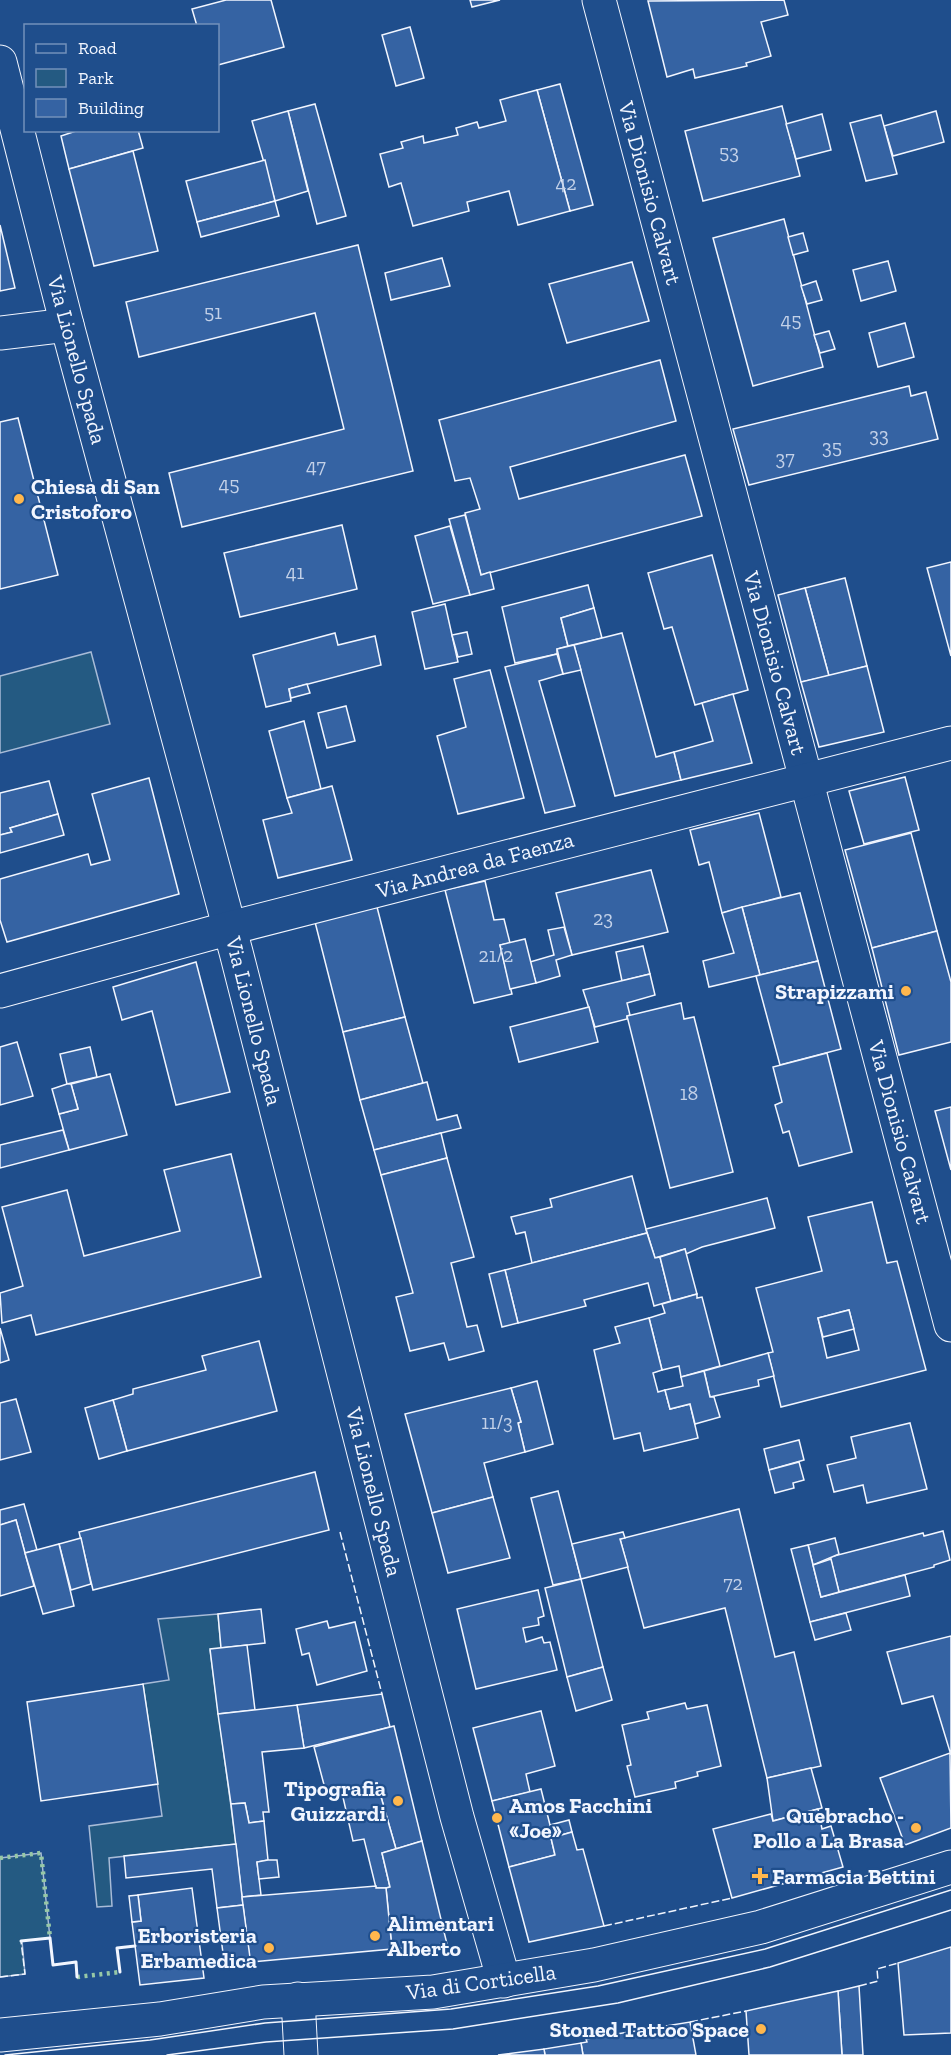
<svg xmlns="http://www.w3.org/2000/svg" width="951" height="2055" font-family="'Zilla Slab',serif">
  <rect width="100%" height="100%" fill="#1f4e8c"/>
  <g fill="#245a82" stroke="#a8bbd7" stroke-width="1.5">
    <path d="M91,652L110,724L0,753V676Z"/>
    <path d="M218,1614L221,1648L210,1650L236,1844L109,1858L112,1906L97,1907L89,1826L162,1816L143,1684L169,1680L158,1619Z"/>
    <path d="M41,1853L50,1938L22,1941L25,1974L0,1977V1858Z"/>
  </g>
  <g fill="#3563a3" stroke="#f2f6ff" stroke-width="1.5" fill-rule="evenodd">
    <path d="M226,0H271L284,47L218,65V26H197L192,9Z"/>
    <path d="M470,0H500L472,7Z"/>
    <path d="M784,0L788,15L761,22L771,56L746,63L747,66L695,78L693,69L667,77L648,1Z"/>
    <path d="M410,27L424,78L396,86L382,35Z"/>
    <path d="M560,84L593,205L570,211L537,90Z"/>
    <path d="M537,90L570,211L518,225L509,191L467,202L469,211L413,226L401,183L389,187L380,154L403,148L401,142L423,136L424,143L458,135L456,128L477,122L479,128L506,121L500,100Z"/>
    <path d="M315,104L346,216L317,224L288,111Z"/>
    <path d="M782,106L800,176L703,201L685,131Z"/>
    <path d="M288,111L308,191L275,201L252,121Z"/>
    <path d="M936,111L944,142L893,156L884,126Z"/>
    <path d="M822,114L831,150L796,159L786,124Z"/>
    <path d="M881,115L897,174L866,181L850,123Z"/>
    <path d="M79,130H138L143,148L69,169L61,136Z"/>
    <path d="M133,151L158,251L94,266L69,169Z"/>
    <path d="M265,160L275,201L197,222L186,181Z"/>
    <path d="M275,201L279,216L201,237L197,222Z"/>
    <path d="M784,219L823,367L753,386L713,238Z"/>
    <path d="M0,225L15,288L0,291Z"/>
    <path d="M803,233L808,251L793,255L788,237Z"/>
    <path d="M358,245L413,471L182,527L169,473L344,429L315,313L139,357L126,302Z"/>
    <path d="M442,258L450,286L391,300L385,273Z"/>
    <path d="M888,261L896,291L861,301L853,270Z"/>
    <path d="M632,262L649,321L567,343L549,284Z"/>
    <path d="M816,281L822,300L807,304L801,286Z"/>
    <path d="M905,323L914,357L878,367L869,333Z"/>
    <path d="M829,331L835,349L820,353L814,335Z"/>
    <path d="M660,360L676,421L510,467L519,499L685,455L702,516L481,575L465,513L480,509L470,478L455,481L439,420Z"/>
    <path d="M909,386L911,396L926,392L938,439L749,485L733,429Z"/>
    <path d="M18,418L58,575L0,589V422Z"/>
    <path d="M465,515L481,575L490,572L494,589L470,595L449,519Z"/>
    <path d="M342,525L357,589L240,617L224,553Z"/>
    <path d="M450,526L470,595L433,604L415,536Z"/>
    <path d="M712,555L748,690L695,705L672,627L664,629L648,573Z"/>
    <path d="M951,562V656L927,568Z"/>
    <path d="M845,578L867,666L829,676L805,588Z"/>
    <path d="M588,585L594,608L561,618L568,646L557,649V654L515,663L502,607Z"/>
    <path d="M805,588L829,676L801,682L778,595Z"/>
    <path d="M445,604L458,662L425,669L412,612Z"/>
    <path d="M594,608L602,638L568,646L561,618Z"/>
    <path d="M467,632L472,654L458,657L452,635Z"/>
    <path d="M335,633L338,645L375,636L381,665L289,689L291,701L266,707L253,655Z"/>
    <path d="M622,633L656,757L674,752L681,780L615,796L574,645Z"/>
    <path d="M574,645L581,670L563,674L557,649Z"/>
    <path d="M557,654L563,674L539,681L575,806L545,813L505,667Z"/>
    <path d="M867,666L884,732L819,747L801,682Z"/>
    <path d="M490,670L524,798L458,814L437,736L466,727L454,679Z"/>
    <path d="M307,684L310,693L291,698L289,689Z"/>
    <path d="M733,694L752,763L681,780L674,752L713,741L702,703Z"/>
    <path d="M346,706L355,741L327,748L318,713Z"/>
    <path d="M304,721L321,789L287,798L269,731Z"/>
    <path d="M905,777L919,830L864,844L849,791Z"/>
    <path d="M149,778L179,894L7,942L0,920V879L88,854L91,865L110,860L92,794Z"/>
    <path d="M49,781L58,814L10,828L12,832L0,835V793Z"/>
    <path d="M332,786L352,860L278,878L263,820L292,813L287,798Z"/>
    <path d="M759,813L781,897L722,913L709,862L699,865L690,830Z"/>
    <path d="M58,814L64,835L0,853V835L12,832L10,828Z"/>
    <path d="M911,833L937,931L872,948L845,850Z"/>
    <path d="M651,870L668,932L572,955L556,893Z"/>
    <path d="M485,881L494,920L504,919L510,943L500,945L512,994L474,1003L445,890Z"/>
    <path d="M800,893L818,961L760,975L742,907Z"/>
    <path d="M377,907L405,1017L343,1032L315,922Z"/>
    <path d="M742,907L760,975L709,987L703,961L734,953L722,913Z"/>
    <path d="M564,927L572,955L556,960L560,976L536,983L530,962L554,955L548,930Z"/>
    <path d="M937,931L951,982V1042L899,1055L872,948Z"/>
    <path d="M525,939L536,983L510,989L500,945Z"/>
    <path d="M643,946L650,974L622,981L616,952Z"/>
    <path d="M818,961L841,1049L780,1065L756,976Z"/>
    <path d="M196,962L230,1092L176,1105L152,1011L122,1020L113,987Z"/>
    <path d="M650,974L655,995L627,1003L630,1015L627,1016V1019L595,1027L583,990Z"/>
    <path d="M681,1003L684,1019L694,1017L733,1172L670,1188L627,1016Z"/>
    <path d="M589,1007L598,1042L519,1062L510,1027Z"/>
    <path d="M405,1017L423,1083L360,1100L343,1032Z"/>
    <path d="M17,1042L33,1096L0,1105V1047Z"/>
    <path d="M90,1047L97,1077L67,1084L60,1054Z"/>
    <path d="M827,1053L852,1152L799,1166L789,1131L783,1133L775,1105L782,1102L773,1067Z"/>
    <path d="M110,1074L127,1135L69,1150L59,1114L78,1109L71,1084Z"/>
    <path d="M427,1082L437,1120L457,1115L461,1128L374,1150L360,1100Z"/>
    <path d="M67,1084H71L78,1109L59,1114L52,1089Z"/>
    <path d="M951,1107V1170L935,1111Z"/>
    <path d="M63,1130L69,1150L0,1168V1145Z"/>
    <path d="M441,1133L447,1158L381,1175L374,1150Z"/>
    <path d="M231,1154L261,1277L36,1335L31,1315L2,1323L0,1293L23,1286L2,1207L67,1190L84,1256L180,1231L164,1170Z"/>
    <path d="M447,1158L474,1257L451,1263L467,1327L477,1325L484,1351L449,1360L444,1343L410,1351L396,1297L413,1293L381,1175Z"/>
    <path d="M632,1176L647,1233L532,1263L525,1232L516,1234L511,1217L552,1207L550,1199Z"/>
    <path d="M767,1198L775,1228L702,1247L686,1254L685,1249L655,1258L646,1229Z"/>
    <path d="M872,1202L887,1263L897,1261L926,1370L781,1407L768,1353L773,1352L756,1288L822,1271L808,1217ZM849,1310L859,1350L827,1358L818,1318Z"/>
    <path d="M647,1233L655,1258L660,1257L671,1301L654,1306L648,1283L584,1300L586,1306L518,1323L505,1270Z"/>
    <path d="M685,1249L697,1294L671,1301L660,1257Z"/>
    <path d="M505,1270L518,1323L502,1327L489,1274Z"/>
    <path d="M697,1294V1298L702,1297L720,1366L681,1377L679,1366L662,1370L649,1318L665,1313L662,1304Z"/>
    <path d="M849,1310L854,1329L823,1337L818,1318Z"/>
    <path d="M649,1318L662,1370L653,1373L658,1392L665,1390L670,1409L690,1404L698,1438L644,1451L640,1433L614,1439L594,1350L620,1343L615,1327Z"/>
    <path d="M0,1328L9,1360L0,1363Z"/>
    <path d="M259,1341L277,1411L127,1451L113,1400L133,1394V1389L206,1370L202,1356Z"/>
    <path d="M768,1353L774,1376L758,1380L759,1386L710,1397L704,1371Z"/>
    <path d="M704,1371L710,1397H714L720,1417L695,1424L690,1404L670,1409L665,1390L683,1386L681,1377Z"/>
    <path d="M537,1381L553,1444L525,1452L518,1423L521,1422L511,1388Z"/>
    <path d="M511,1388L521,1422L518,1423L525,1452L484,1463L493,1497L432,1513L405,1414Z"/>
    <path d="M16,1399L31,1452L0,1460V1403Z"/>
    <path d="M113,1400L127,1451L99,1459L85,1408Z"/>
    <path d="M910,1423L927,1489L867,1503L863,1485L834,1492L827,1465L856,1458L851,1437Z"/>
    <path d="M799,1440L804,1460L769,1470L764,1449Z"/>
    <path d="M799,1462L804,1480L793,1483L794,1488L775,1493L769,1470Z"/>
    <path d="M315,1472L329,1530L93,1590L79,1532Z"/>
    <path d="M558,1491L581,1579L553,1585L531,1498Z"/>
    <path d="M493,1497L510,1558L448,1573L432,1513Z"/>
    <path d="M24,1504L37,1550L25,1553L16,1520L0,1525V1510Z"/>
    <path d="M739,1509L775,1657L794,1652L821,1766L767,1778L725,1608L644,1628L620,1539Z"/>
    <path d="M16,1520L34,1586L0,1596V1525Z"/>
    <path d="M943,1531L950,1560L934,1565V1567L839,1592L830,1557L923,1533L924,1536Z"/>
    <path d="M623,1532L625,1538L620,1539L628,1567L581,1579L572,1544Z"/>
    <path d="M81,1538L91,1584L71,1590L59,1544Z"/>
    <path d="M835,1538L839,1554L813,1565L808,1545Z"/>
    <path d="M59,1544L74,1606L43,1614L25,1553Z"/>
    <path d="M808,1545L821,1597L905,1575L910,1596L810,1622L791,1549Z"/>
    <path d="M831,1559L839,1592L821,1597L813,1565Z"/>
    <path d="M581,1579L603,1667L567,1677L545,1588Z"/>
    <path d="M538,1590L544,1616L538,1618L539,1625L523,1628L526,1642L542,1637L544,1643L550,1642L557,1670L476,1689L457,1609Z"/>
    <path d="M261,1609L265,1643L221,1648L218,1614Z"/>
    <path d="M846,1613L851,1630L815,1640L810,1622Z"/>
    <path d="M327,1621L329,1628L355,1622L367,1671L317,1685L309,1653L302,1655L296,1629Z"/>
    <path d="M951,1636V1755L933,1696L902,1704L887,1652Z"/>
    <path d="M247,1645L255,1710L218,1714L210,1649Z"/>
    <path d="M603,1667L612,1700L576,1711L567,1677Z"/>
    <path d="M143,1684L158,1784L41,1801L27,1702Z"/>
    <path d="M382,1694L390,1727L304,1748L297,1705Z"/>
    <path d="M685,1703L687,1709L707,1705L721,1766L697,1772L698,1776L675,1782L676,1788L635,1797L627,1766L631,1765L622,1725L649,1719L647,1712Z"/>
    <path d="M297,1705L304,1748L262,1752L269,1812H263L264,1821L249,1823L245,1803L231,1804L218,1714Z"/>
    <path d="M541,1711L555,1766L526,1774L530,1792L492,1801L473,1728Z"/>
    <path d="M394,1726L422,1841L396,1849L377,1783L327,1796L314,1747Z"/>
    <path d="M950,1753L951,1828L905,1845L880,1778Z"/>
    <path d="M811,1768L822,1808L773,1821L767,1778Z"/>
    <path d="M377,1783L396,1849L382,1853L390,1887L386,1888H376L364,1839L353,1841L342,1793Z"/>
    <path d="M541,1789L550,1825L569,1820L572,1832L551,1838L555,1855L509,1867L492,1801Z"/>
    <path d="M245,1803L249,1823L264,1821L268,1860L257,1862L261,1895L242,1897L231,1804Z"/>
    <path d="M818,1809L822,1829L831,1826L843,1867L732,1898L713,1829L771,1814L773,1821Z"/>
    <path d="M572,1832L577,1850L583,1849L604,1926L529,1942L509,1867L555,1855L551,1838Z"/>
    <path d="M422,1841L447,1944L392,1949L386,1888L390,1887L382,1853Z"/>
    <path d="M236,1844L243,1905L217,1908L212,1869L126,1878L124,1856Z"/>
    <path d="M268,1860H277L279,1877L259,1879L257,1862Z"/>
    <path d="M376,1886V1888H386L392,1949L250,1962L242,1897Z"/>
    <path d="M192,1888L204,1978L140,1985L132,1922L141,1921L138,1895Z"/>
    <path d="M138,1895L141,1921L132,1922L129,1896Z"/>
    <path d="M243,1905L251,1965L225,1968L217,1908Z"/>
    <path d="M951,1947V2033L904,2035L898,1963Z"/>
    <path d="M859,1986L863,2055H842L838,1991Z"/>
    <path d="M838,1991L842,2055H749L746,2011Z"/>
    <path d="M690,2022L696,2055H583L581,2043L587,2042L586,2039Z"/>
    <path d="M581,2043L583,2055H545L544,2049Z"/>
    <path d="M544,2049L545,2055H498Z"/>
  </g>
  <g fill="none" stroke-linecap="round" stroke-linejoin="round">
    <g stroke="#f2f6ff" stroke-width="35">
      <g id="minor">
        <path d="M599,0L951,1325"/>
        <path d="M0,62L67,325L236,952L457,1817L504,1981"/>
        <path d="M0,333L67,325"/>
        <path d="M0,991L230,928L951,743"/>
        <path d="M298,1999L301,2055"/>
      </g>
    </g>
    <g stroke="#f2f6ff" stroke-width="35">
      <path id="secondary" d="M0,2035L160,2019L263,2002L433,1992L594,1965L761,1927L951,1867"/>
    </g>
    <use href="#minor" stroke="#1f4e8c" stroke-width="33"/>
    <use href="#secondary" stroke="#1f4e8c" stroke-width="33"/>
    <g stroke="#f2f6ff" stroke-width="1.5">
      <path d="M5,2055L150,2040L265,2023L451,2009L598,1986L765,1949L951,1890"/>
      <path d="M167,2055L266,2042L453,2029L618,2003L770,1967L951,1910"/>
    </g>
    <g stroke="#97c8a6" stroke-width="4.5" stroke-dasharray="3 4.5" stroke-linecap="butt">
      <path d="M0,1858L41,1853L50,1938"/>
      <path d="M77,1977L120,1972"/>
    </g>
    <g stroke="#f2f6ff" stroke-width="1.5" stroke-dasharray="8 3" stroke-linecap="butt">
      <path d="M340,1532L382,1694"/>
      <path d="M604,1926L732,1898"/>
      <path d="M0,1977L25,1974L21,1941"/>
      <path d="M859,1986L878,1981L877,1969L898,1963"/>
      <path d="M690,2022L746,2011"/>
    </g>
    <g stroke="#f2f6ff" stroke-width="3">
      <path d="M21,1941L50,1938L53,1965L76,1962L77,1977"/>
      <path d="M120,1972L117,1948L135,1946"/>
    </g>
  </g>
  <g fill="#ffb74d" stroke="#1f4e8c" stroke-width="2">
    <circle cx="19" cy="499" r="6"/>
    <circle cx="906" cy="991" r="6"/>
    <circle cx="398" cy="1801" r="6"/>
    <circle cx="497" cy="1818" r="6"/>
    <circle cx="916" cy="1828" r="6"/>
    <path d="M757 1867h6v6h6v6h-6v6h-6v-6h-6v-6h6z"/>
    <circle cx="375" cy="1936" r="6"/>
    <circle cx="269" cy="1948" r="6"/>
    <circle cx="761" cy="2029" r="6"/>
  </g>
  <g text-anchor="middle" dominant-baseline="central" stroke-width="4.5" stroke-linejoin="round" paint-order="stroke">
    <g font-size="20" fill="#c3d1e8">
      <text x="729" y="152">53</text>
      <text x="566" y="183">42</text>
      <text x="213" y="312">51</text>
      <text x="791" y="320">45</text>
      <text x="879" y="435">33</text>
      <text x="832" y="447">35</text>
      <text x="785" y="458">37</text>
      <text x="316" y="466">47</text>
      <text x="229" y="484">45</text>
      <text x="295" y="572">41</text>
      <text x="603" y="918">23</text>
      <text x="496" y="955">21/2</text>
      <text x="689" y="1093">18</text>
      <text x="497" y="1422">11/3</text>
      <text x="733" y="1583">72</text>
    </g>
    <g font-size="22" fill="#f2f6ff" stroke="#1f4e8c">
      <text transform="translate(650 193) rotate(75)">Via Dionisio Calvart</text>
      <text transform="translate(77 360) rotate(75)">Via Lionello Spada</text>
      <text transform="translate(775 663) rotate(75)">Via Dionisio Calvart</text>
      <text transform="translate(475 865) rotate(-15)">Via Andrea da Faenza</text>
      <text transform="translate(254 1021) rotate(76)">Via Lionello Spada</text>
      <text transform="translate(900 1132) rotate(75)">Via Dionisio Calvart</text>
      <text transform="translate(374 1492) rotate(76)">Via Lionello Spada</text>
      <text transform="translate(481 1982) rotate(-8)">Via di Corticella</text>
    </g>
    <g font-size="22" font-weight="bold" fill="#f2f6ff" stroke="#1f4e8c" text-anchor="end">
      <text x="31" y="486" text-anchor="start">Chiesa di San<tspan x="31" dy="25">Cristoforo</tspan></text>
      <text x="894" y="991">Strapizzami</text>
      <text x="386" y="1788">Tipografia<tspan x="386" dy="25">Guizzardi</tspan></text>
      <text x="509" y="1805" text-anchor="start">Amos Facchini<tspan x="509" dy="25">«Joe»</tspan></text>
      <text x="904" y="1815">Quebracho -<tspan x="904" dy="25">Pollo a La Brasa</tspan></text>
      <text x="772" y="1876" text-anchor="start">Farmacia Bettini</text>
      <text x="387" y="1923" text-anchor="start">Alimentari<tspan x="387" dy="25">Alberto</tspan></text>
      <text x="257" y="1935">Erboristeria<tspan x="257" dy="25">Erbamedica</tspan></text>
      <text x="749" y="2029">Stoned Tattoo Space</text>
    </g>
  </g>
  <rect x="24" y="24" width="195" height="108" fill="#1f4e8c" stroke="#7391ba" stroke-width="1.5"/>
  <rect x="36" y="44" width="30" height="9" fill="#1f4e8c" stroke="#7391ba" stroke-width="1.5"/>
  <text x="78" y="54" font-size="18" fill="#f2f6ff">Road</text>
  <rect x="36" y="69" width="30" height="18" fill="#245a82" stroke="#7391ba" stroke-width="1.5"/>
  <text x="78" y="84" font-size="18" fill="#f2f6ff">Park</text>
  <rect x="36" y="99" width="30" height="18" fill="#3563a3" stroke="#7391ba" stroke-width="1.5"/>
  <text x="78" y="114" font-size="18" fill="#f2f6ff">Building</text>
</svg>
